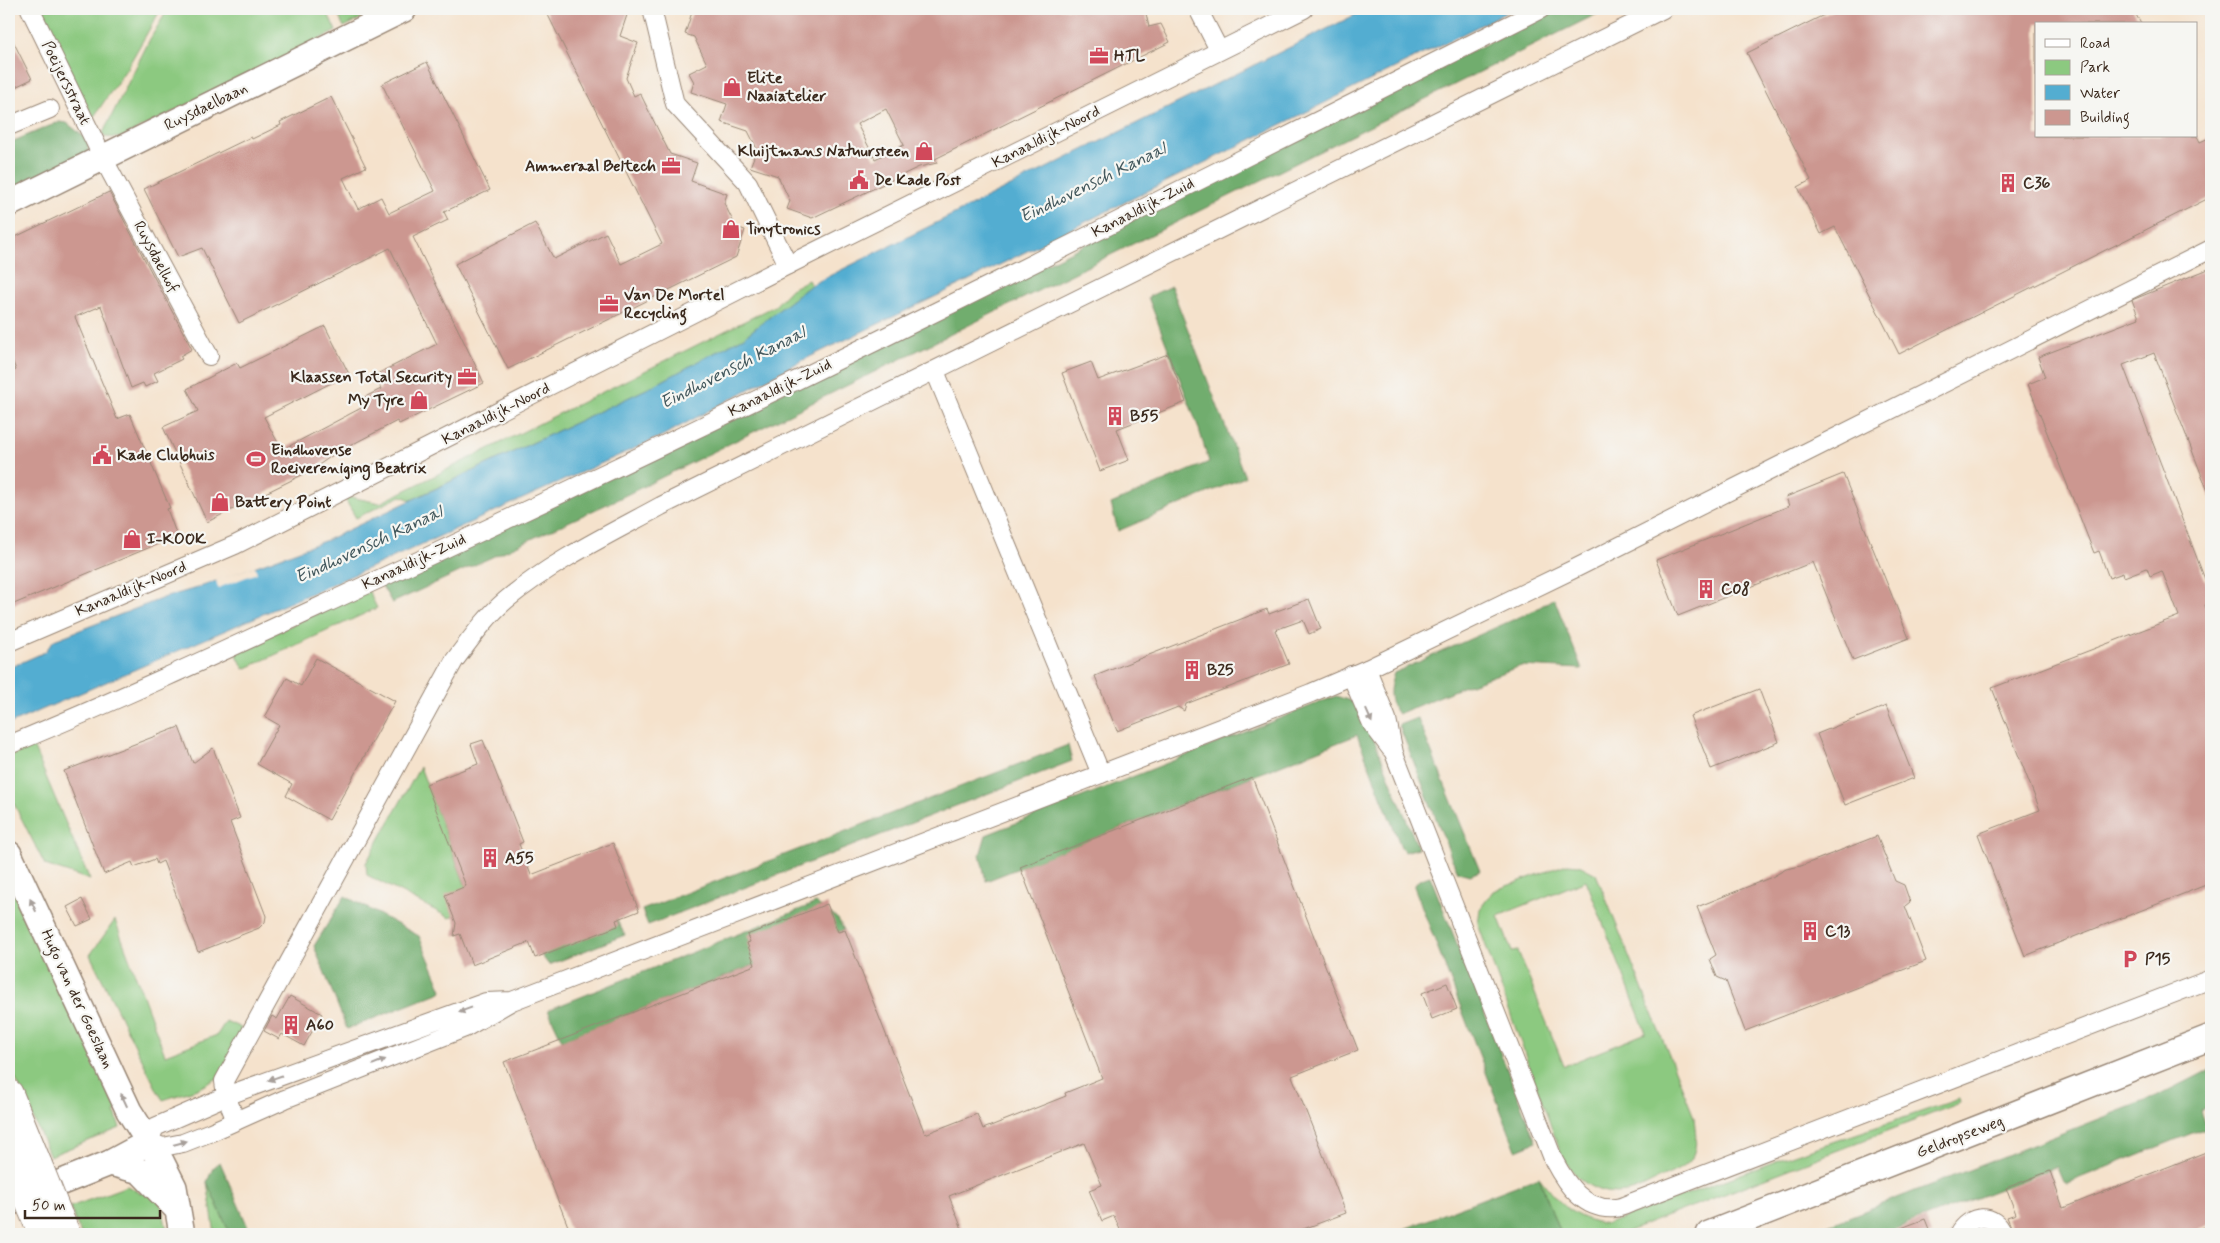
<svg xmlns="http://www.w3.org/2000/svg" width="2220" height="1243" font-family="Mynerve,sans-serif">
  <rect width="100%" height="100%" fill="#f6f6f2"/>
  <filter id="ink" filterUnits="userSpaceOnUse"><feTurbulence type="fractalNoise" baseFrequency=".02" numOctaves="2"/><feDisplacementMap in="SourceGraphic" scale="10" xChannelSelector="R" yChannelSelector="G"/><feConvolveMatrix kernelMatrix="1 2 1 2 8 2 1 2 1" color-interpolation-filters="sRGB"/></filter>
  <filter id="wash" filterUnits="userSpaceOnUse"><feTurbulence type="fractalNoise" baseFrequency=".0096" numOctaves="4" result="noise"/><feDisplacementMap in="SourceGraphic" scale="20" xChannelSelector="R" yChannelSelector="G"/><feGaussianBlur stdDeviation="1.12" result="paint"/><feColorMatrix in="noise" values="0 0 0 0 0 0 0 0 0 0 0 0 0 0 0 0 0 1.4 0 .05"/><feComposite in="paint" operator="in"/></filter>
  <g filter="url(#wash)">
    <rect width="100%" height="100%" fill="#f5e2cc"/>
    <g fill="#8cc980" stroke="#647a4f" fill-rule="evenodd">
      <path d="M40,9H161L127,68L93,118Z"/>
      <path d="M168,9H326L336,31L120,138L105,137L103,133L150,39Z"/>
      <path d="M335,9H380L344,27Z"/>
      <path d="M808,280L811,285L744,337L653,386L411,500L401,496L356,518L345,499L350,497L380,503L775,306L791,289Z"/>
      <path d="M368,590L377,608L244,669L235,651Z"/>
      <path d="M33,746L90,880L45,865L9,794V757Z"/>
      <path d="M420,767L466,887L455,915L450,918L367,875L366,863Z"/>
      <path d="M1567,864L1579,865L1596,874L1694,1117C1695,1130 1698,1143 1693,1155C1687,1168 1671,1173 1658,1179C1649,1183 1637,1191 1626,1192C1595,1197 1575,1179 1561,1154L1478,924L1480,909L1493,891ZM1586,880L1646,1033L1564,1066L1518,951L1512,952L1498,916Z"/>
      <path d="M9,878L120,1108L115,1112L120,1128L50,1156L9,1064Z"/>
      <path d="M115,920L165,1055L217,1035L226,1021L241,1028L243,1034L218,1078L197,1089L163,1100L158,1092L90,955Z"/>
      <path d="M1959,1099L1960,1103L1621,1234H1560L1539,1177C1559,1203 1572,1219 1607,1224L1776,1161Z"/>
      <path d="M207,1182L230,1234H215Z"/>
      <path d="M127,1186L141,1193L150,1189L161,1204L168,1234H81L70,1207Z"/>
    </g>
    <g fill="#71ad6e" stroke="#566c46">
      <path d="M1556,9H1607L616,500L392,603L381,584L936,319Z"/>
      <path d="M59,122L67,123L88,140V151L80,159L9,193V143Z"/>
      <path d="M1171,286L1245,477L1118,531L1111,504L1209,462L1198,426L1148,297Z"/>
      <path d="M1554,598L1582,669L1521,666L1462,687L1398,714C1387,700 1389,689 1394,673L1535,610Z"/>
      <path d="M1336,696L1354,702L1366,720L1418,848L1405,852L1401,847L1357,735L986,881L980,855L986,835Z"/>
      <path d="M1417,718L1420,724L1480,871L1470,875L1458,872L1452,859L1399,725Z"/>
      <path d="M1068,745L1072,761L648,925L642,910Z"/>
      <path d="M1430,876L1536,1142L1516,1150L1415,889V885L1419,880Z"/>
      <path d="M345,896L419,936L442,990L441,992L347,1029L314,946Z"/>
      <path d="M816,903L838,919L844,930L562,1040L548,1010Z"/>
      <path d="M615,917L625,935L549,965L538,951Z"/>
      <path d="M2211,1069V1107L2201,1111L2206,1125L2205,1128L2067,1183L2063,1181L2057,1167L1882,1234H1805L2158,1096Z"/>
      <path d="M220,1162L251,1234H230L207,1182L213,1168Z"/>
      <path d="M1539,1177L1560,1234H1391Z"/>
    </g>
    <path fill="#53add1" stroke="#476c78" d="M1367,9H1513L949,290L799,362L662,436L367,569L9,724V668L45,652L54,640L166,597L197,588L327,540L653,386L744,337L811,285Z"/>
    <path fill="#f5e2cc" d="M255,566L257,573L218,588L216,580Z"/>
    <g id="blocks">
      <g fill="#cc9790" fill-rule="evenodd">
        <path d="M545,9H629L620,36L638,43L626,78L634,96L640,93L670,154L697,163L691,181L727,194L724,203L736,227L745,230L736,257L508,369L455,264L535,223L554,259L606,233L621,264L662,244Z"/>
        <path d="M693,9H1145L1149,27L1161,24L1170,42L935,159L937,163L919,167L812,218L787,209L790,201L778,176L750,167L757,149L748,131L721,122L727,104L691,92L694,82L689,73L707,64L694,37L685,34ZM886,109L904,145L875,159L857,124Z"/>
        <path d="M1836,9H2133L2141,24H2036V136H2197L2200,142L2211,137V197L1899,354L1835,227L1821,234L1798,187L1811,180L1747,53Z"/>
        <path d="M9,33L32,79L9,90Z"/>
        <path d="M427,62L490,190L444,212L448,220L413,237L484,383L399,424L397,421L336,453L310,471L207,522L163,427L198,411L187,389L237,363L240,368L325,326L349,374L264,417L282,450L363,407L359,400L381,389L375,375L437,344L390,248L239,323L202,248L178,257L144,189L251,137L252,139L281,125L280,122L331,97L366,167L343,178L358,209L381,197L389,213L435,191L382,84Z"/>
        <path d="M109,192L192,349L180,356L182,359L154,373L158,381L145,387L143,383L131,388L101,306L75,317L117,419L130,414L170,508L167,509L177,536L9,606V373L16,370L9,352V240Z"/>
        <path d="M2211,268V499L2154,353L2123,365L2211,595V603L2205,605L2211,622V883L2025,956L1978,834L2040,810L1992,688L2179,616L2162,571L2150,576L2147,568L2124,577L2123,573L2109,578L2099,551L2094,553L2028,384L2045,377L2038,357L2139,318L2132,300Z"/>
        <path d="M1168,354L1186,402L1117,429L1129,460L1100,471L1062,373L1091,362L1098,380Z"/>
        <path d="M1843,474L1909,638L1853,660L1813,562L1678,616L1656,560L1789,506L1786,497Z"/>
        <path d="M1309,599L1321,629L1309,634L1303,620L1275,630L1289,664L1186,704L1184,711L1178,707L1117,731L1095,676L1267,609L1269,614Z"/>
        <path d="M316,658L395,701L329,820L286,796L292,784L257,764L279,725L265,717L287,678L301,686Z"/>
        <path d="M1759,689L1779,742L1711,769L1690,716Z"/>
        <path d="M1886,706L1914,778L1845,805L1817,734Z"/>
        <path d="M179,727L193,763L213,748L240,818L230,822L266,916L265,922L259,928L198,952L163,861L157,864L155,859L134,867L132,862L104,874L64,771Z"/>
        <path d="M483,740L523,842L519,844L531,875L613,843L639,911L616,920L618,926L535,958L529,942L472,965L460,934L454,936L456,923L445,895L466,886L426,784L478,764L471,744Z"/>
        <path d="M1252,777L1358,1050L1292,1076L1346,1213L1290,1234H1122L1114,1216L1102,1221L1089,1190L1102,1185L1084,1143L949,1196L964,1234H571L504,1062L755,965L747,943L750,942L747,935L827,904L838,932L845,930L925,1134L977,1114L983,1129L1066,1096L1065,1093L1102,1078L1020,867Z"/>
        <path d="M1877,836L1895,881L1904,885L1910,902L1905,906L1926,961L1745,1031L1726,981L1717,977L1710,959L1716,955L1697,907L1772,877L1786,869L1801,866Z"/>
        <path d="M82,899L92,919L77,926L67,907Z"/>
        <path d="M1447,983L1457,1009L1432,1019L1422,993Z"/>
        <path d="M290,996L322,1014L304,1046L282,1034L279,1039L264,1031L272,1016L277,1019Z"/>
        <path d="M2211,1150V1224L2187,1234H2014L2007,1217L2016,1214L2006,1188L2050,1171L2063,1208Z"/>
        <path d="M1925,1219L1931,1234H1888V1233Z"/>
      </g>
    </g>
  </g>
  <g filter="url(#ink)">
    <use href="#blocks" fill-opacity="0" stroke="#988675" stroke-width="1"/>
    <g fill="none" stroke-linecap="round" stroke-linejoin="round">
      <g stroke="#988675" stroke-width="20">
        <g id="street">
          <path d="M30,9L103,158L209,356"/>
          <path d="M652,9L675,104L748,183L788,265"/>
          <path d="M1198,9L1219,50"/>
          <path d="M9,126L50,109"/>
          <path d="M935,371L1101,774"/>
          <path d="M9,642L235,545L788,265L1304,9"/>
          <path d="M1367,669L1387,719L1394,753L1554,1161C1566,1184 1584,1211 1615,1208C1621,1208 1628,1204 1633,1202L2211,979"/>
          <path d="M1351,675L1372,724L1391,749"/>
          <path d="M9,745C138,692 264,632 390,574C778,395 1159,200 1541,9"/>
          <path d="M512,1001L486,1002L226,1096L155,1127L149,1142L163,1147L183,1143L211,1132L285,1099L465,1028L512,1001L1311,693L1367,669L1578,567L2211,249"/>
          <path d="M236,1121L226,1096L224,1081L454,661C470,640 486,617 506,600C553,561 608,535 661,506L1663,9"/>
          <path d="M1959,1234C1969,1214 1995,1212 2003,1234"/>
        </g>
      </g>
      <g stroke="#988675" stroke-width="28">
        <g id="secondary">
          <path d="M9,204L404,9"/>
          <path d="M9,854L129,1111L162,1163L174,1187L182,1234"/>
          <path d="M110,1163L140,1171L174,1206"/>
          <path d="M9,1203L110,1163L149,1142"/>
          <path d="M1709,1234L2211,1037"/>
        </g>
      </g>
      <g stroke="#988675" stroke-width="30">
        <g id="primary">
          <path d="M9,1094L38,1165"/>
          <path d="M9,1153L18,1176"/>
          <path d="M58,1215L66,1234"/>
        </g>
      </g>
      <use href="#street" stroke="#fff" stroke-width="18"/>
      <use href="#secondary" stroke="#fff" stroke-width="25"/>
      <use href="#primary" stroke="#fff" stroke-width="28"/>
      <g stroke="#988675" stroke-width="30" stroke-linecap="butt">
        <g id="primary-bridge">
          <path d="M38,1165L58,1215"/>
          <path d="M18,1176L38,1223"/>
        </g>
      </g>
      <use href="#primary-bridge" stroke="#fff" stroke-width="28"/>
    </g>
    <defs><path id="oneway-solid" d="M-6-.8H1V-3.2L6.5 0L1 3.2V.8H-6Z" transform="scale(1.25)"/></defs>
    <g fill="#a79f9a">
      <use href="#oneway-solid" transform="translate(1369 716) rotate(66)"/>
      <use href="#oneway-solid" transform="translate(33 905) rotate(-115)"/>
      <use href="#oneway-solid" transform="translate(465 1010) rotate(160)"/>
      <use href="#oneway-solid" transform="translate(379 1062) rotate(-22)"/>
      <use href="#oneway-solid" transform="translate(275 1078) rotate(161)"/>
      <use href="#oneway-solid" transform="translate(124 1100) rotate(-115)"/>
      <use href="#oneway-solid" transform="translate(180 1143) rotate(-15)"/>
    </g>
  </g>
  <defs>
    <g id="office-bare" transform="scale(1.5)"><path d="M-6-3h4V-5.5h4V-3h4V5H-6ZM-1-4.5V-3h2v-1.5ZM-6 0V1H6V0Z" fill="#d1495b" stroke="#f6f6f2" stroke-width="2.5" paint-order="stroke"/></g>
    <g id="shop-bare" transform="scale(1.5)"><path d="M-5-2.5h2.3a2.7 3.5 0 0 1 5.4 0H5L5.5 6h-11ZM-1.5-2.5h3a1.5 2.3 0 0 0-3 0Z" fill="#d1495b" stroke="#f6f6f2" stroke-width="2.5" paint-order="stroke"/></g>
    <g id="civic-bare" transform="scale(1.5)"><path d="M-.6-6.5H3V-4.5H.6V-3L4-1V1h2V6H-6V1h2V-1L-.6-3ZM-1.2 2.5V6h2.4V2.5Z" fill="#d1495b" stroke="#f6f6f2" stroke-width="2.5" paint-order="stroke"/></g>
    <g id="building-bare" transform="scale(1.5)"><path d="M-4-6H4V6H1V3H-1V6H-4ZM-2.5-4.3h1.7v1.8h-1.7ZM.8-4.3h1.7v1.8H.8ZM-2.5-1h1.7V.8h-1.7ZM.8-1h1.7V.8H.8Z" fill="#d1495b" stroke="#f6f6f2" stroke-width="2.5" paint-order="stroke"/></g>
    <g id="stadium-bare" transform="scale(1.5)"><path d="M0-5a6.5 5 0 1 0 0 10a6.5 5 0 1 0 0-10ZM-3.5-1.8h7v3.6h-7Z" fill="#d1495b" stroke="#f6f6f2" stroke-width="2.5" paint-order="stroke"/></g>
    <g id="parking-bare" transform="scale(1.5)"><path d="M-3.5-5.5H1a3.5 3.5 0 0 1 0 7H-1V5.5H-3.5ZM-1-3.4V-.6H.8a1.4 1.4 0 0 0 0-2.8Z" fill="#d1495b" stroke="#f6f6f2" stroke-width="2.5" paint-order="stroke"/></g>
  </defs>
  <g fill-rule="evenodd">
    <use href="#office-bare" x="1099" y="56"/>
    <use href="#shop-bare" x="732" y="87"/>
    <use href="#shop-bare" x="924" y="151"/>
    <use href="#office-bare" x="671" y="166"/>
    <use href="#civic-bare" x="859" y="180"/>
    <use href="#building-bare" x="2008" y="183"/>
    <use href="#shop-bare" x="731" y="229"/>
    <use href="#office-bare" x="609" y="304"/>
    <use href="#office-bare" x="467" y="377"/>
    <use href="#shop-bare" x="419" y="400"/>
    <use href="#building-bare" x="1115" y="416"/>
    <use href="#civic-bare" x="102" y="455"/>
    <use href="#stadium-bare" x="256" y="459"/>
    <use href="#shop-bare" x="220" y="502"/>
    <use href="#shop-bare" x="132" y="539"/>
    <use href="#building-bare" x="1706" y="589"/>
    <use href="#building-bare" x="1192" y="670"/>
    <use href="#building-bare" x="490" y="858"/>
    <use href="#building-bare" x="1810" y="931"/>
    <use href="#parking-bare" x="2130" y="959"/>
    <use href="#building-bare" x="291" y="1025"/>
  </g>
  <g text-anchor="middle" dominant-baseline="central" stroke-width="4.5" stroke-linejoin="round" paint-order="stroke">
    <g font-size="16" font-weight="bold" fill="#3b2a1e" stroke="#f6f6f2" text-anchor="start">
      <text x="1114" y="56">HTL</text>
      <text x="747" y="78">Elite<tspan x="747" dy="18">Naaiatelier</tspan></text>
      <text x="909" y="151" text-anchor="end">Kluijtmans Natuursteen</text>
      <text x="656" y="166" text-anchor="end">Ammeraal Beltech</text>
      <text x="874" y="180">De Kade Post</text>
      <text x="2023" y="183">C36</text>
      <text x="746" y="229">Tinytronics</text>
      <text x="624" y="295">Van De Mortel<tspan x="624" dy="18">Recycling</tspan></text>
      <text x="452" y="377" text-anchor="end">Klaassen Total Security</text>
      <text x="404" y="400" text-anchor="end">My Tyre</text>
      <text x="1130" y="416">B55</text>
      <text x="271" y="450">Eindhovense<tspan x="271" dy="18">Roeivereniging Beatrix</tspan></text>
      <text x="117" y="455">Kade Clubhuis</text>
      <text x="235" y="502">Battery Point</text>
      <text x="147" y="539">I-KOOK</text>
      <text x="1721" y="589">C08</text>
      <text x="1207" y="670">B25</text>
      <text x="505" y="858">A55</text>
      <text x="1825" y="931">C13</text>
      <text x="2145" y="959">P15</text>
      <text x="306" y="1025">A60</text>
    </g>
    <g font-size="16" fill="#3b2a1e" stroke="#f6f6f2">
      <text transform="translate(66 83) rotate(64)">Poeijersstraat</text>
      <text transform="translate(206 107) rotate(-26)">Ruysdaelbaan</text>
      <text transform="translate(1046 137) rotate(-27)">Kanaaldijk-Noord</text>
      <text transform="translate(1143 208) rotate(-27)">Kanaaldijk-Zuid</text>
      <text transform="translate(156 257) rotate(62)">Ruysdaelhof</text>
      <text transform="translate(780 388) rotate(-26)">Kanaaldijk-Zuid</text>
      <text transform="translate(496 414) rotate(-27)">Kanaaldijk-Noord</text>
      <text transform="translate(414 562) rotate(-25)">Kanaaldijk-Zuid</text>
      <text transform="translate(131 589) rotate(-23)">Kanaaldijk-Noord</text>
      <text transform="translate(77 999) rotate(65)">Hugo van der Goeslaan</text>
      <text transform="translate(1960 1137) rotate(-21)">Geldropseweg</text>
    </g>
    <g font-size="18" font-style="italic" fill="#43585d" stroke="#f6f6f2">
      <text transform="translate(1093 183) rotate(-26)">Eindhovensch Kanaal</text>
      <text transform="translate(733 368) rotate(-27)">Eindhovensch Kanaal</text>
      <text transform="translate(369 545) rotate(-25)">Eindhovensch Kanaal</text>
    </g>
  </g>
  <rect width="2220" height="1243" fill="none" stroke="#f6f6f2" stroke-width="30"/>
  <rect x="2035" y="22" width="162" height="115" fill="#f6f6f2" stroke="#aba49d"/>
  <rect x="2045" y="39" width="25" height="8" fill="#ffffff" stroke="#aba49d"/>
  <text x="2080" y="48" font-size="15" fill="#3b2a1e">Road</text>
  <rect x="2045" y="60" width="25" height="15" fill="#8cc980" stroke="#aba49d"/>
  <text x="2080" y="72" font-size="15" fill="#3b2a1e">Park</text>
  <rect x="2045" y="85" width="25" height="15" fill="#53add1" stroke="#aba49d"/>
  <text x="2080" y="98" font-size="15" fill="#3b2a1e">Water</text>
  <rect x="2045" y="110" width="25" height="15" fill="#cc9790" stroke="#aba49d"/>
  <text x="2080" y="122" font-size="15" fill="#3b2a1e">Building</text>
  <path d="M25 1210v8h135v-8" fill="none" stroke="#3b2a1e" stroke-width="2.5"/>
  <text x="32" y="1210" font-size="15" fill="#3b2a1e" stroke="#f6f6f2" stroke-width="4" paint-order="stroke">50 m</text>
</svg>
